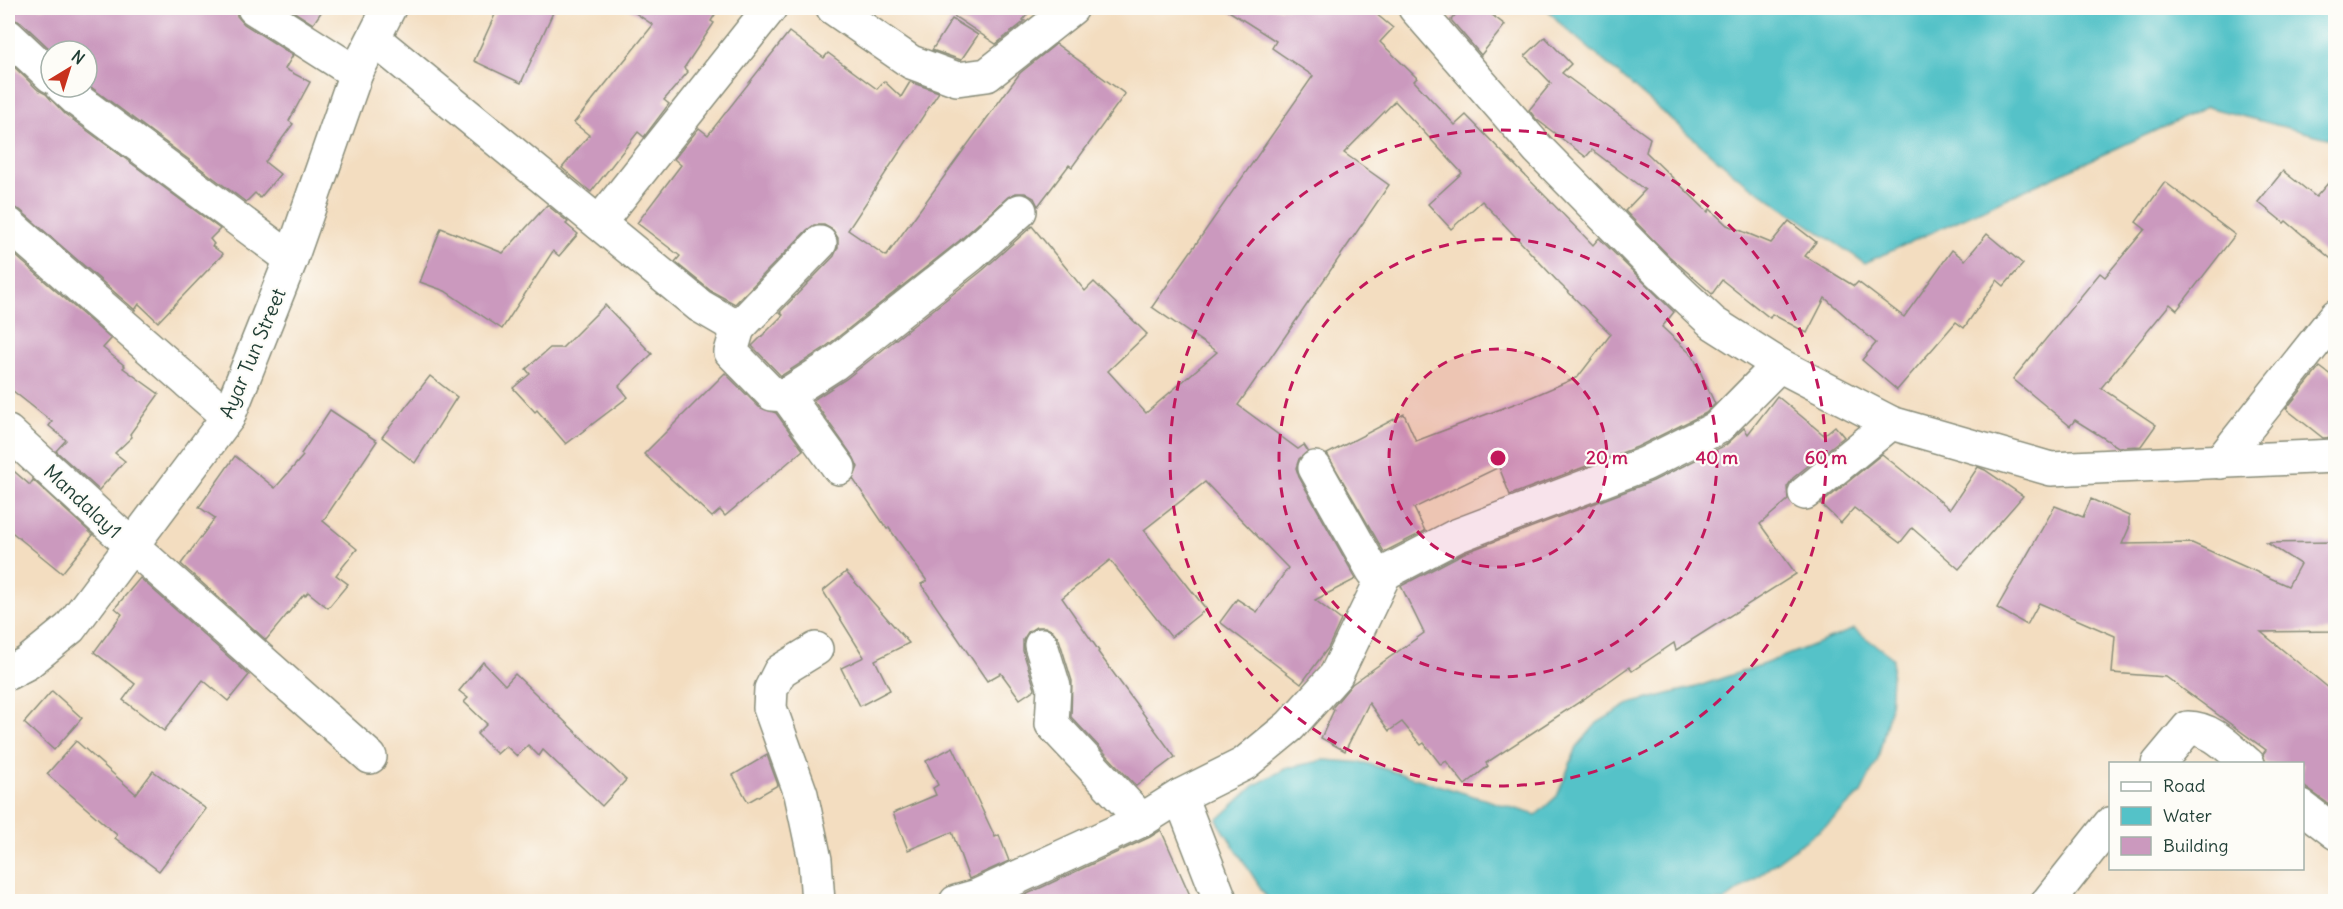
<svg xmlns="http://www.w3.org/2000/svg" width="2343" height="909" font-family="Delius,sans-serif">
  <rect width="100%" height="100%" fill="#fdfcf7"/>
  <filter id="ink" filterUnits="userSpaceOnUse"><feTurbulence type="fractalNoise" baseFrequency=".0167" numOctaves="2"/><feDisplacementMap in="SourceGraphic" scale="12" xChannelSelector="R" yChannelSelector="G"/><feConvolveMatrix kernelMatrix="1 2 1 2 8 2 1 2 1" color-interpolation-filters="sRGB"/></filter>
  <filter id="wash" filterUnits="userSpaceOnUse"><feTurbulence type="fractalNoise" baseFrequency=".008" numOctaves="4" result="noise"/><feDisplacementMap in="SourceGraphic" scale="24" xChannelSelector="R" yChannelSelector="G"/><feGaussianBlur stdDeviation="1.35" result="paint"/><feColorMatrix in="noise" values="0 0 0 0 0 0 0 0 0 0 0 0 0 0 0 0 0 1.4 0 .05"/><feComposite in="paint" operator="in"/></filter>
  <g filter="url(#wash)">
    <rect width="100%" height="100%" fill="#f3ddc0"/>
    <g fill="#54c2c8" stroke="#3a807e" stroke-width="1.5">
      <path d="M1546,8H2335V140L2207,107L1865,263L1739,178L1562,25Z"/>
      <path d="M1854,629L1893,658L1890,709L1878,759L1861,793L1828,824L1724,901H1269L1217,820L1255,785L1287,768L1325,760L1365,763L1536,815L1557,796L1577,747L1597,723L1629,704L1696,687L1764,664Z"/>
    </g>
    <g id="blocks">
      <g fill="#cb99be">
        <path d="M8,8H235L237,16L244,24L293,55L285,69L310,82L289,121L293,124L265,162L280,174L260,198L255,193L246,202L87,84V51H52L21,22L8,18Z"/>
        <path d="M288,8H324L313,24Z"/>
        <path d="M498,8H555L521,83L474,61Z"/>
        <path d="M628,8H719L711,21L714,23L684,68L688,72L664,100L669,104L644,137L638,132L591,192L562,168L589,135L574,123L653,25Z"/>
        <path d="M942,8H1032L1023,20L1025,21L996,44Z"/>
        <path d="M1224,8H1369L1393,28L1380,42L1417,78L1414,81L1455,125L1466,115L1593,245L1599,238L1674,312L1662,327L1693,356L1715,404L1706,413L1637,447L1510,495L1499,467L1414,508L1425,531L1384,552L1327,454L1404,414L1416,441L1527,399L1578,377L1611,334L1560,284L1482,201L1451,229L1428,204L1462,173L1395,101L1344,153L1389,185L1238,405L1298,449L1304,445L1308,451L1299,459L1296,468L1299,477L1356,579L1315,600L1341,620L1328,648L1301,684L1220,622L1237,599L1257,612L1288,568L1205,482L1144,530L1206,609L1171,637L1110,560L1062,598L1099,651L1098,652L1175,757L1136,786L1071,717L1072,681L1059,639L1053,631L1045,627H1036L1028,632L1023,640V651L1035,689L1020,699L1001,673L987,681L921,584L927,581L889,528L887,529L853,479L858,467L854,458L813,400L846,379L983,270L1032,226L1085,291L1094,282L1147,334L1108,371L1146,413L1217,352L1152,307L1313,76L1272,48L1276,41Z"/>
        <path d="M1461,8H1483L1505,25L1481,55L1451,20Z"/>
        <path d="M952,19L978,35L961,60L932,50Z"/>
        <path d="M789,32L824,58L828,53L877,89L884,81L901,97L910,82L939,92L848,230L886,256L1020,73L1056,44L1125,94L1072,167L1069,165L1038,206L1034,198L1025,193H1016L1008,197L959,241L823,349L781,376L752,346L783,315L780,312L834,256L838,247V238L833,230L824,225H814L807,230L735,304L711,291L675,262L680,256L637,223L681,165L674,159L699,128L708,135Z"/>
        <path d="M1545,37L1571,64L1562,73L1650,138L1646,152L1708,212L1710,209L1727,225L1771,243L1789,221L1816,242L1805,256L1854,286L1858,282L1904,317L1952,250L1965,260L1987,234L2023,264L2004,286L1997,280L1964,328L1956,322L1897,390L1862,360L1876,343L1825,298L1807,333L1772,314L1770,318L1722,280L1712,294L1669,256L1625,211L1645,190L1592,150L1586,157L1536,119L1529,110L1551,83L1525,56Z"/>
        <path d="M8,61L38,90L46,94L65,114L220,229L210,239L214,244L212,246L223,254L158,322L139,304L135,310L20,210L8,206Z"/>
        <path d="M2283,171L2316,197L2336,174V263L2286,221L2284,223L2258,202Z"/>
        <path d="M2165,182L2235,235L2177,310L2170,304L2101,388L2156,425L2141,446L2118,447L2075,420L2070,426L2013,379L2100,273L2105,277L2145,229L2136,222Z"/>
        <path d="M547,205L568,222L566,224L578,234L559,256L553,251L502,329L445,291L420,282L441,228L503,253Z"/>
        <path d="M8,249L111,339L103,348L125,366L123,368L159,394L130,434L132,437L115,453L125,461L99,490L56,451L66,440L49,426L52,422L8,387Z"/>
        <path d="M605,305L652,354L619,386L628,397L566,444L537,410L535,412L513,388L530,374L526,369L550,348H562Z"/>
        <path d="M2320,367L2336,379V437L2323,438L2286,409Z"/>
        <path d="M725,373L759,407L776,413L803,450L725,516L720,510L712,517L644,454Z"/>
        <path d="M430,376L457,397L415,463L382,437Z"/>
        <path d="M1777,396L1824,435L1835,426L1844,437L1793,478L1787,487L1788,500L1760,524L1796,574L1676,650L1674,643L1632,671L1629,667L1584,699L1486,763L1488,766L1465,785L1446,761L1441,765L1424,743L1421,745L1402,722L1389,731L1369,703L1345,751L1321,738L1334,710L1332,708L1352,684L1424,633L1401,586L1464,553L1653,481L1726,445L1744,428L1748,434Z"/>
        <path d="M330,410L377,441L323,521L357,549L336,575L348,584L328,608L308,592L305,596L304,594L266,640L181,564L215,518L199,507L235,456L275,488L303,456L301,454Z"/>
        <path d="M1882,454L1950,509L1978,467L1985,470L2023,496L1959,569L1912,528L1900,543L1854,508L1841,523L1821,504Z"/>
        <path d="M8,466L30,485L33,480L93,535L62,573L8,529Z"/>
        <path d="M2091,499L2129,516V528L2122,544L2192,543L2288,586L2300,564L2267,543L2336,542V631L2261,632L2336,694V809L2302,785V764H2266L2263,754L2266,750L2166,677L2112,673L2115,636L2039,603L2027,625L1997,608L2055,506L2083,517Z"/>
        <path d="M846,572L909,643L875,660L890,690L860,706L841,668L864,657L823,591Z"/>
        <path d="M140,578L249,675L228,701L203,680L164,731L123,700L135,684L94,652L122,614L115,608Z"/>
        <path d="M483,662L505,685L515,674L626,780L602,806L543,750L539,756L528,745L517,756L506,746L497,754L477,734L487,724L464,702L468,698L459,691Z"/>
        <path d="M52,691L82,718L54,750L24,723Z"/>
        <path d="M76,741L136,794L153,771L206,809L159,871L115,838L117,835L47,774Z"/>
        <path d="M953,747L995,837L999,835L1009,861L969,879L952,832L908,850L893,813L936,795L933,788L938,785L926,761Z"/>
        <path d="M767,755L778,785L748,802L733,775Z"/>
        <path d="M1161,830L1193,902H1010L1150,837Z"/>
      </g>
    </g>
  </g>
  <g filter="url(#ink)">
    <use href="#blocks" fill-opacity="0" stroke="#898d7a" stroke-width="1.5"/>
    <g fill="none" stroke-linecap="round" stroke-linejoin="round">
      <g stroke="#898d7a" stroke-width="36">
        <g id="minor">
          <path d="M254,8L356,73"/>
          <path d="M833,8L911,62L957,79L987,75L1072,8"/>
          <path d="M1415,8L1538,149L1656,269L1713,323L1779,365L1891,423L2051,469L2336,456"/>
          <path d="M8,36L51,76"/>
          <path d="M374,39L700,306L738,328L731,352L772,394L786,395L834,364L971,255L1020,211"/>
          <path d="M63,87L76,99L291,259"/>
          <path d="M599,223L770,8"/>
          <path d="M8,224L228,417"/>
          <path d="M738,328L820,243"/>
          <path d="M786,395L839,468"/>
          <path d="M8,432L131,545L370,757"/>
          <path d="M2220,462L2336,316"/>
          <path d="M1315,468L1373,571L1385,573"/>
          <path d="M1805,493L1891,423"/>
          <path d="M1041,645L1054,687L1052,724L1142,820"/>
          <path d="M816,649L780,671L771,689L770,708L801,794L815,860L818,902"/>
          <path d="M8,673L27,663L70,628L228,417L291,259L356,73L389,8"/>
          <path d="M2158,764L2188,728C2212,728 2230,749 2248,764"/>
          <path d="M1180,796L1221,902"/>
          <path d="M2302,807L2336,833"/>
          <path d="M956,902L977,896L1142,820L1180,796L1244,764L1290,726L1336,675L1385,573L1456,536L1645,464L1717,428L1779,365"/>
          <path d="M2048,902L2110,824"/>
        </g>
      </g>
      <use href="#minor" stroke="#fff" stroke-width="33"/>
    </g>
  </g>
  <circle cx="1498" cy="458" r="109" fill="#c2185b" fill-opacity=".12"/>
  <g fill="none" stroke="#c2185b" stroke-width="3" stroke-dasharray="10 8">
    <circle cx="1498" cy="458" r="109"/>
    <circle cx="1498" cy="458" r="219"/>
    <circle cx="1498" cy="458" r="328"/>
  </g>
  <g text-anchor="middle" dominant-baseline="central" stroke-width="4.5" stroke-linejoin="round" paint-order="stroke">
    <g font-size="20" fill="#1f3d34" stroke="#fdfcf7">
      <text transform="translate(252 353) rotate(-67)">Ayar Tun Street</text>
      <text transform="translate(83 501) rotate(43)">Mandalay1</text>
    </g>
  </g>
  <circle cx="1498" cy="458" r="9" fill="#c2185b" stroke="#fdfcf7" stroke-width="3"/>
  <g font-size="18" text-anchor="middle" font-weight="bold" fill="#c2185b" stroke="#fdfcf7" stroke-width="4.5" stroke-linejoin="round" paint-order="stroke">
    <text x="1607" y="464">20 m</text>
    <text x="1717" y="464">40 m</text>
    <text x="1826" y="464">60 m</text>
  </g>
  <rect width="2343" height="909" fill="none" stroke="#fdfcf7" stroke-width="30"/>
  <rect x="2109" y="762" width="195" height="108" fill="#fdfcf7" stroke="#a4b0a9" stroke-width="1.5"/>
  <rect x="2121" y="782" width="30" height="9" fill="#ffffff" stroke="#a4b0a9" stroke-width="1.5"/>
  <text x="2163" y="792" font-size="18" fill="#1f3d34">Road</text>
  <rect x="2121" y="807" width="30" height="18" fill="#54c2c8" stroke="#a4b0a9" stroke-width="1.5"/>
  <text x="2163" y="822" font-size="18" fill="#1f3d34">Water</text>
  <rect x="2121" y="837" width="30" height="18" fill="#cb99be" stroke="#a4b0a9" stroke-width="1.5"/>
  <text x="2163" y="852" font-size="18" fill="#1f3d34">Building</text>
  <g transform="translate(69 69) rotate(38)"><circle r="28" fill="#fdfcf7" stroke="#a4b0a9" stroke-width="1.5"/>
  <path d="M0-4.5L10 22L0 15L-10 22Z" fill="#c8321e"/>
  <text y="-9" font-size="16" font-weight="bold" text-anchor="middle" fill="#1f3d34">N</text>
  </g>
</svg>
